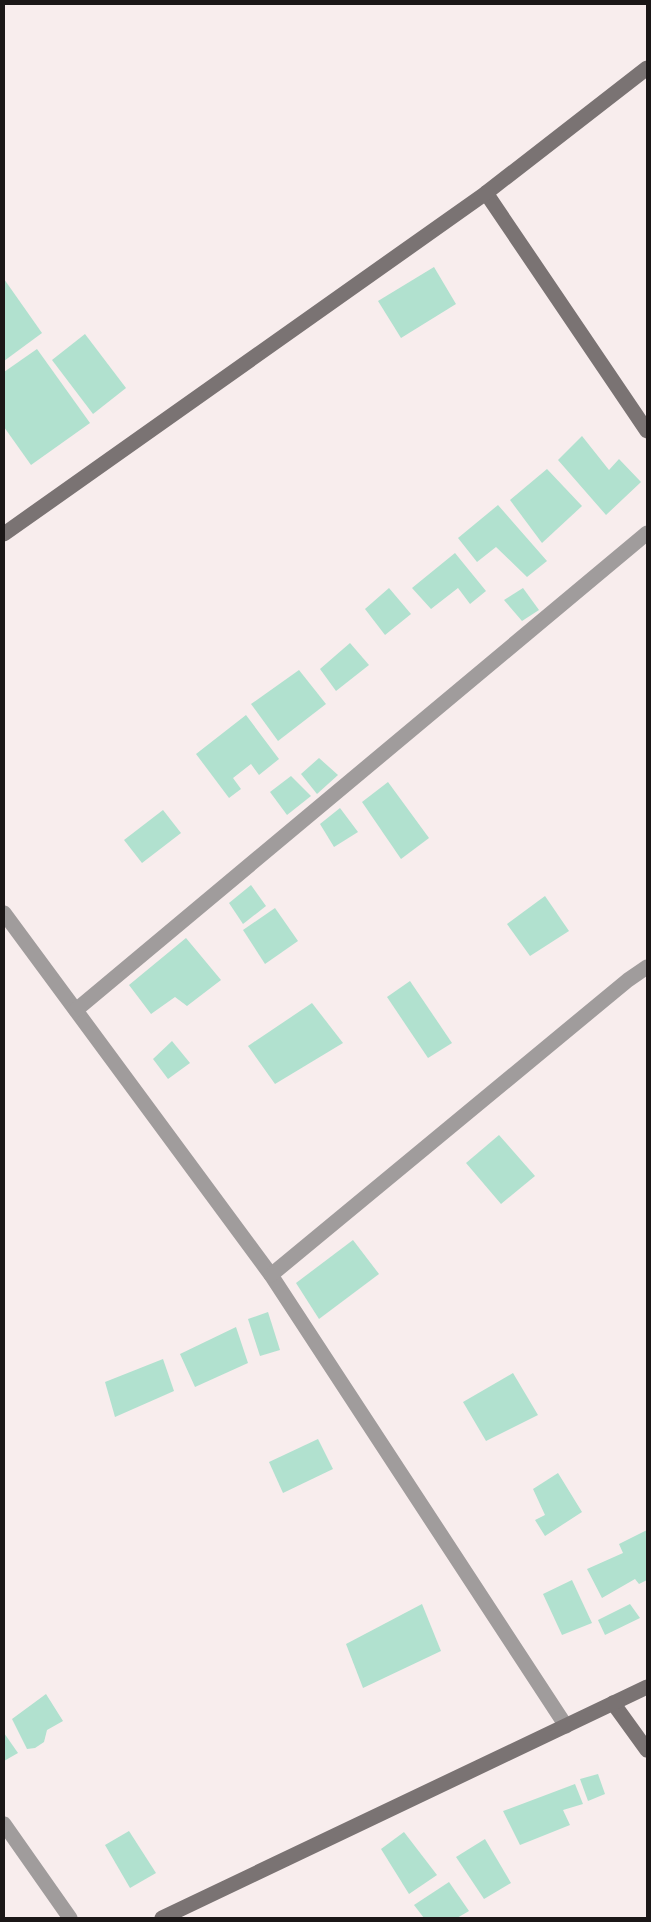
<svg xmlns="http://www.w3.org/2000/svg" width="651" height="1922" font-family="'Open Sans',sans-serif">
  <rect width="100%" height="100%" fill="#f8eded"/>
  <g fill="#b1e1cf">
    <path d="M434,267L456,304L401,338L378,301Z"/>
    <path d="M4,279L42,333L4,361Z"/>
    <path d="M85,334L126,388L93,414L52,360Z"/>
    <path d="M37,349L90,423L31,465L4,427V372Z"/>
    <path d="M582,436L609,470L619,459L641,482L606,515L558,460Z"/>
    <path d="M547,469L582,506L542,543L510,500Z"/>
    <path d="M498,505L547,561L527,577L496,547L477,562L458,538Z"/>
    <path d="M455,553L486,591L470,604L458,588L431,609L412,588Z"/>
    <path d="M389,588L411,614L385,635L365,609Z"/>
    <path d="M523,588L539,610L522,621L504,600Z"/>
    <path d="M350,643L369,665L336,691L320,669Z"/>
    <path d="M299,670L326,704L278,741L251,704Z"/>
    <path d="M246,715L279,759L259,775L251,764L233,778L241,789L229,798L196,754Z"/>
    <path d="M319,758L338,775L317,794L301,774Z"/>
    <path d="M291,776L311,796L287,815L270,792Z"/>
    <path d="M388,782L429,838L401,859L362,802Z"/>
    <path d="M340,808L358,832L334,847L320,824Z"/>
    <path d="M163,810L181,833L142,863L124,840Z"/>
    <path d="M251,885L266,906L243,924L229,903Z"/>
    <path d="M545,896L569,931L530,956L507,924Z"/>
    <path d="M275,908L298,941L265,964L243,930Z"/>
    <path d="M186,938L221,980L187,1006L175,997L151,1014L129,985Z"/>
    <path d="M410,981L452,1043L428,1058L387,997Z"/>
    <path d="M312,1003L343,1043L275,1084L248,1046Z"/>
    <path d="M172,1041L190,1063L168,1079L153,1059Z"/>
    <path d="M499,1135L535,1176L501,1204L466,1163Z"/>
    <path d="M353,1240L379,1274L319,1319L296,1283Z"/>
    <path d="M268,1312L280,1350L260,1356L248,1319Z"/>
    <path d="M236,1327L248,1363L195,1387L180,1354Z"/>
    <path d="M163,1359L174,1391L115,1417L105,1382Z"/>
    <path d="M513,1373L538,1415L486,1441L463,1402Z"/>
    <path d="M318,1439L333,1469L283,1493L269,1462Z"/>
    <path d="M558,1473L582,1512L545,1536L535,1520L545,1515L533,1489Z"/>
    <path d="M647,1530V1580L639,1584L635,1579L602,1598L587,1569L623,1553L619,1544Z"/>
    <path d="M572,1580L592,1623L562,1635L543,1594Z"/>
    <path d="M422,1604L441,1651L363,1688L346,1644Z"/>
    <path d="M630,1604L640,1618L605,1635L598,1620Z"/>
    <path d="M46,1694L63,1721L47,1730L44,1742L35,1748L27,1749L12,1719Z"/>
    <path d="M4,1733L18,1753L4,1761Z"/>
    <path d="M598,1774L605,1794L588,1801L580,1779Z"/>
    <path d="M575,1784L583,1804L563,1810L570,1825L520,1845L503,1811Z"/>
    <path d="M129,1831L156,1873L130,1888L105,1845Z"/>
    <path d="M404,1832L437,1875L409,1894L381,1849Z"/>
    <path d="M485,1839L511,1883L484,1899L456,1857Z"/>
    <path d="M449,1882L469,1911L457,1918H424L414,1905Z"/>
  </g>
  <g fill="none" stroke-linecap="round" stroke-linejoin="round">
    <g stroke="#a09c9c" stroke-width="15">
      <path d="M4,913L271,1275L566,1726"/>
      <path d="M76,1010L647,533"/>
      <path d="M271,1275L628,980L647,967"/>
      <path d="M4,1824L70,1918"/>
    </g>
    <g stroke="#7a7373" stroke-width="15">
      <path d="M486,193L647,431"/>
      <path d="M4,534L486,193L647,68"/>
      <path d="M613,1703L647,1750"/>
      <path d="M162,1918L647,1687"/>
    </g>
  </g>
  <rect width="651" height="1922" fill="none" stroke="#1b1717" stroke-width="10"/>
</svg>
